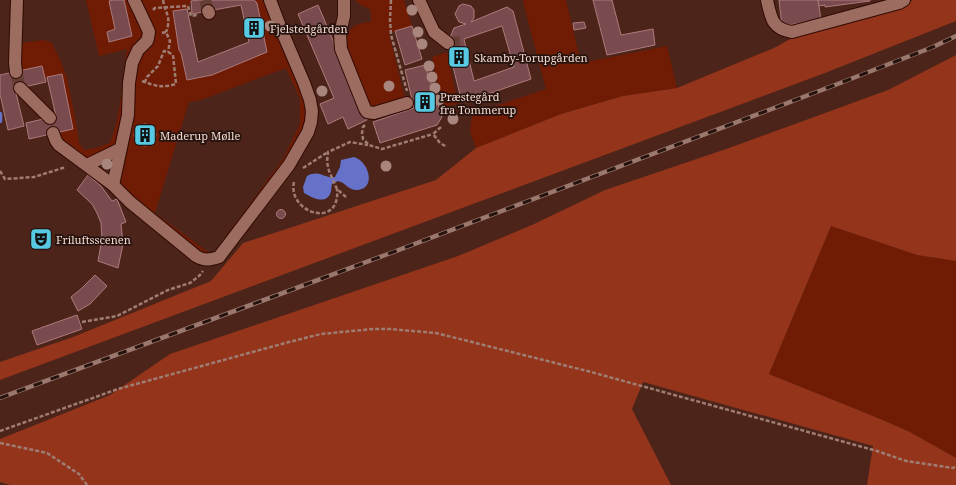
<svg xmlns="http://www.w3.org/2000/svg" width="956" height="485" font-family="'Noto Serif',serif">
  <rect width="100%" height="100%" fill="#4c2419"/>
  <g fill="#701c04" fill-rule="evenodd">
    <path d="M86,0H113L109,1L115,29L107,32L109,42L132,36L124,0H130L144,30L126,101L118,146L88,158H84L63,145L57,133L73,129L62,74L45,78L42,66L19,71V43L44,40L52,43L61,62L67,78L76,122L79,143L84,150L96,148L110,143C122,113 122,81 127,49L99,56Z"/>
    <path d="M137,0H199L191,1L187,9L173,12L179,50L181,53L187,80L212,75L267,52L257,3L254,0H266L305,93L308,121L286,163L214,256L199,254L121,186L120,181L136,59L150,45ZM286,68L300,99V124L283,159L212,255L155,213L189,102L201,100ZM144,123L152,125C164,137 152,152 138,143L134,134L137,127Z"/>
    <path d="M355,0H404L412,26L389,33L405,99L371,110L344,41C348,28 357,22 371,22V14L369,8L362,6Z"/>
    <path d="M523,0H566L581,63L667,46L677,88L623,96L561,114L476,148L470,132L472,114L546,89L524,6Z"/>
    <path d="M447,52L458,104L443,107L432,57Z"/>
    <path d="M831,226L917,255L956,261V458L910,432L878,418L769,374Z"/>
  </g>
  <g fill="#93341b">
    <path d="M913,0H956V21L825,73L0,380V362L73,337L211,281L243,243L436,180L476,148L561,114L623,96L677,88L774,48L792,38L900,7Z"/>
    <path d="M956,55V261L917,255L831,226L769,374L878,418L910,432L956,458V485H867L873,446L643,382L632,409L671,485H10L0,482V439L110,395L170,354L458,256L532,225L605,190L729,148L888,90Z"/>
  </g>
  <path fill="#6672c9" d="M354,157C370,162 377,191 355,190C347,189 345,182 338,181L332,184C331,187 332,190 330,194C325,205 311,197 304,193L303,187L307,176C319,169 325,179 335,177L340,167L341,160Z"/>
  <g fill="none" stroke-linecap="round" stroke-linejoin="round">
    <path stroke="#6672c9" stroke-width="4.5" d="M0,114V121"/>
  </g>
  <g fill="#7a4b4e" stroke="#ad7a7c" fill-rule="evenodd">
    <path d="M113,0H124L132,36L109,42L107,32L115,29L109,1Z"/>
    <path d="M199,0H254L257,3L267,52L212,75L187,80L181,53L179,50L173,11L187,9L198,62L249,42L241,5L192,14L191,1Z"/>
    <path d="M593,0H612L621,35L653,29L655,45L607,55Z"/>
    <path d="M779,0H818L821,20L782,26Z"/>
    <path d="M818,0H870V1L825,7V5L819,6Z"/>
    <path d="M463,4L471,6L474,10V18L471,22L507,7L513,11L531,79L465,102L461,99L448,46L449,40L454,28L466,24L459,22L455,14L459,6ZM502,26L514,67L474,81L464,39Z"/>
    <path d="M318,5L367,120L348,129L343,117L328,124L320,104L334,98L298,14Z"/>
    <path d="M584,22L586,28L574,30L573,23Z"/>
    <path d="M412,26L422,59L405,65L395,31Z"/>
    <path d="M425,65L442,117L437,125L380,143L373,122L414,108L405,70Z"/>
    <path d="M42,66L46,82L15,89L24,126L8,130L0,94V75Z"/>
    <path d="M62,74L73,129L29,139L26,123L56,116L47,77Z"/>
    <circle cx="145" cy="135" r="11"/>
    <path d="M88,175L101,186L112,201L117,199L126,222L121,224L123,244L118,268L98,261L102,239L101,223L97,213L92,204L77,190Z"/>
    <circle cx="281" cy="214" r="4.5"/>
    <path d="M95,275L107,286L90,304L78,311L71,297L81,289Z"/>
    <path d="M77,315L82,329L37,345L32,331Z"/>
  </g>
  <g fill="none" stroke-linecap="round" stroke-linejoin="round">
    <g stroke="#653f35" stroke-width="12" stroke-dasharray="12 6" stroke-linecap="butt">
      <path d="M205,0L208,11"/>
      <path d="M448,43L465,42"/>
      <path d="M16,72L20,88"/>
    </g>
    <g stroke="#300a03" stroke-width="14">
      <g id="street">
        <path d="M344,0V16L340,34L341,49L365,109L367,112L374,113L407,103"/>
        <path d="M419,0L434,32L448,43"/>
        <path d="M767,0C771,18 772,29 792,32L899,3L904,0"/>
        <path d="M208,11L209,13"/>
        <path d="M16,72L15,63L17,0"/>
        <path d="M20,88L50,118"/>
        <path d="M53,133L56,141L59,145L113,185L130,202L196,256C204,261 210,260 219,257L289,165L308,132L311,122L312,111L310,100L304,83L281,29L270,0"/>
        <path d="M87,165L120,149"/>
        <path d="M113,185L128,115L129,83L132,63L138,50L147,41L148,38L149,32L145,23L134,0"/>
      </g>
    </g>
    <g stroke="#9f7d73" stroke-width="2.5" stroke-dasharray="4 2" stroke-linecap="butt">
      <path d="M163,0C165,13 172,17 166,32"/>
      <path d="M391,0L390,19L391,35L407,91"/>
      <path d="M153,10L155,8L188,6L191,16L197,15"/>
      <path d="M162,33L166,32L170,41L168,52"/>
      <path d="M142,81C154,86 164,88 176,84L173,55L168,52L164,51L158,66L147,77L145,82"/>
      <path d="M365,125L363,127L362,133L363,139L369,145L382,149L433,134"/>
      <path d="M441,127L433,134L440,143L447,147"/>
      <path d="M303,168L328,152"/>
      <path d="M0,171L5,179L34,177L66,167"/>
      <path d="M294,182C287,213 341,230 337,189"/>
      <path d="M346,197L337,189L329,171L327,162L328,152L350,142L368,145"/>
      <path d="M82,322L117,316L168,290L190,283L200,275L203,271"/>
      <path d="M0,431L118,389L289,342L321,334L373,329H390L436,333L591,372L877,451L906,461L953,468L956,466"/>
      <path d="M0,443L47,453L79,474L87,485"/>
    </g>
    <use href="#street" stroke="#9b6c5f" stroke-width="12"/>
    <g stroke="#9a786e" stroke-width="4.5">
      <path id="rail" d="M0,398L388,254L835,85L933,47L956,36"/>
    </g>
    <use href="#rail" stroke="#26130e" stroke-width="3" stroke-dasharray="9" stroke-linecap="butt"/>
  </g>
  <g fill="#a8867e">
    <circle cx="412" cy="10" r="5.5"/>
    <circle cx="270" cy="26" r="5.5"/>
    <circle cx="418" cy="32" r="5.5"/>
    <circle cx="422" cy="44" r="5.5"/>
    <circle cx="429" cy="66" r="5.5"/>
    <circle cx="432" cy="77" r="5.5"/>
    <circle cx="389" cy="86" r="5.5"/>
    <circle cx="435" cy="88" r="5.5"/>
    <circle cx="322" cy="91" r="5.5"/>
    <circle cx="439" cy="100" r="5.5"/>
    <circle cx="453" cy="119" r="5.5"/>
    <circle cx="107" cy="164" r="5.5"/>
    <circle cx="386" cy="166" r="5.5"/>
  </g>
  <defs>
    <g id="building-square" transform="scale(1.15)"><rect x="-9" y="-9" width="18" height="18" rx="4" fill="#58c9e3" stroke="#26130e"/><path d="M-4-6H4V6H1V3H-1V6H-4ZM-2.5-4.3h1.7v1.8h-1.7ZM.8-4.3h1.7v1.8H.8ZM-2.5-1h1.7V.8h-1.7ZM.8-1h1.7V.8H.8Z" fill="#111"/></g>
    <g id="theatre-square" transform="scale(1.15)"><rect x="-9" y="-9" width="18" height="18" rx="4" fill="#58c9e3" stroke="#26130e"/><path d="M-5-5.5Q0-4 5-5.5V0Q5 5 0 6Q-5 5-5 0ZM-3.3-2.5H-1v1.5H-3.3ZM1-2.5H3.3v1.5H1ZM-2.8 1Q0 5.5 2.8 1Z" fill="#111"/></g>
  </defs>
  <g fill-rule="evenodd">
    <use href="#building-square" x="254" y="28"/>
    <use href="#building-square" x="459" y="57"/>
    <use href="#building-square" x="425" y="102"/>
    <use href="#building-square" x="145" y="135"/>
    <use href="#theatre-square" x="41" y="239"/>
  </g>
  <g text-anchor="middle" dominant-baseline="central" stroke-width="3.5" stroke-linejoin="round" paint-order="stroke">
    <g font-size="11" fill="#f4d9d1" stroke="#26130e" text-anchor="start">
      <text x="270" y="28">Fjelstedgården</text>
      <text x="474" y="57">Skamby-Torupgården</text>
      <text x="440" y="96">Præstegård<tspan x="440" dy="13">fra Tommerup</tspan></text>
      <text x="160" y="135">Maderup Mølle</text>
      <text x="56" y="239">Friluftsscenen</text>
    </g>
  </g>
</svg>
